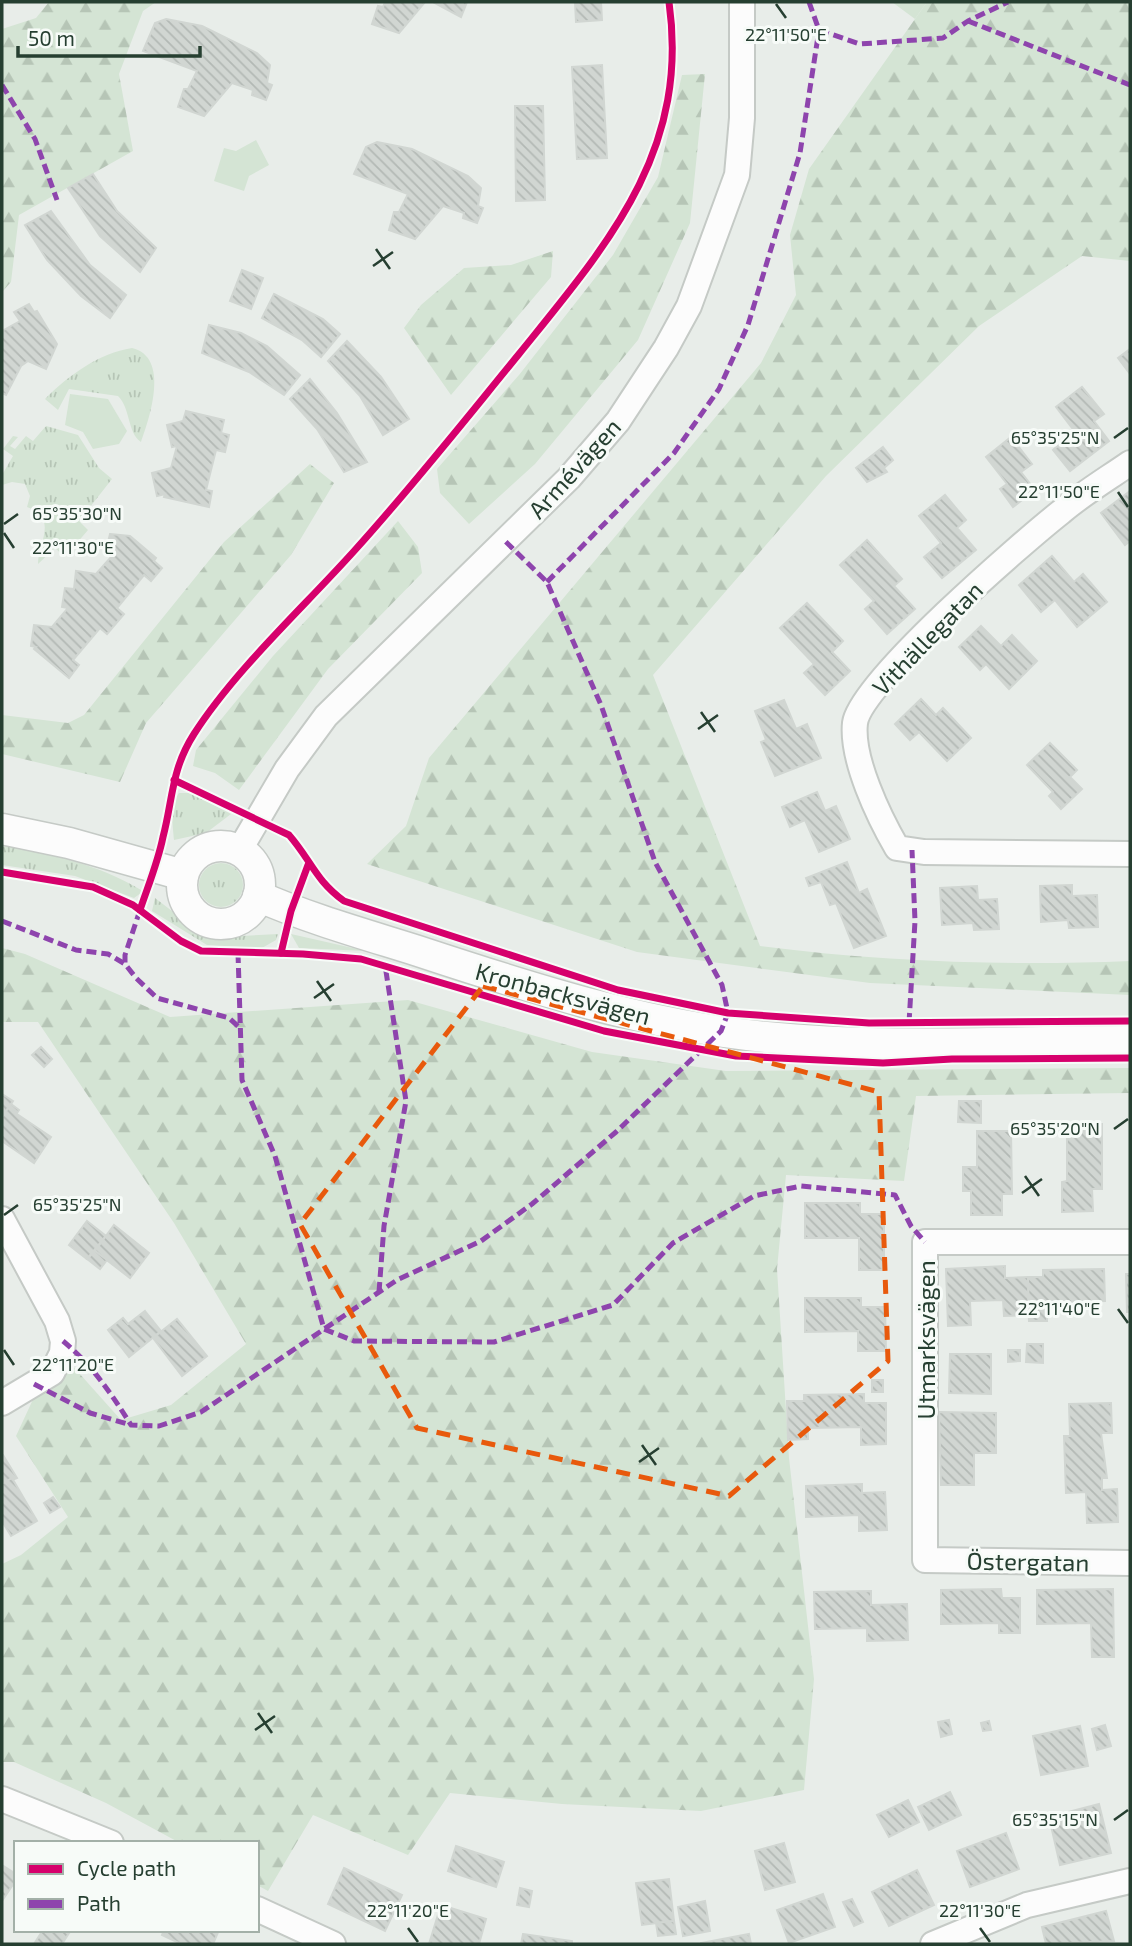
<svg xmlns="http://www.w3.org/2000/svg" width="1132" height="1946" font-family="'Exo 2',sans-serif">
  <defs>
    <pattern id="grass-tufts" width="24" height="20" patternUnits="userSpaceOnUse" patternTransform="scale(1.75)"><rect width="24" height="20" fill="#d4e4d4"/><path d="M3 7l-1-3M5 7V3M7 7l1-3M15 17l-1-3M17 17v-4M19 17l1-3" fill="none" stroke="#b6c5b6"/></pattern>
    <pattern id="forest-firs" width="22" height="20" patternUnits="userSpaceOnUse" patternTransform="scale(1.75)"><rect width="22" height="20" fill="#d4e4d4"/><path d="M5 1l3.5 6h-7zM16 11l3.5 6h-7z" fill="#b6c5b6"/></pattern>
    <pattern id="building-back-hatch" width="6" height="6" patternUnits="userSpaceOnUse" patternTransform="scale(1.75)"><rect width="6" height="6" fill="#d1d6d2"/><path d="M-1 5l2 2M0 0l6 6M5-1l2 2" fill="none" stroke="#b3b9b5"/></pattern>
  </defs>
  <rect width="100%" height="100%" fill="#e8ede9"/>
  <g fill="url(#grass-tufts)">
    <path d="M892,2H927L915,19Z"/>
    <path d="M132,348C170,357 150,417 141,442C127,432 131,409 118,396L69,389L58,410L45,399C69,375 99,353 132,348Z"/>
    <path d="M46,426L78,435L99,468L112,479L79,521L88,530L65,557L55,548L38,564C38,543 59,518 27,507L30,496L25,484L12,482L2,485V475L13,456L3,449L13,436L18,437L10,446L15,449L26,436L33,441Z"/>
    <path d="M179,793H191L231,814L206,833L174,840C173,825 169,807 179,793Z"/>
    <path d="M2,844C50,854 98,864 141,890V893L134,898L75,876L2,865Z"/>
    <circle cx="221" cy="885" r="22"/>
    <path d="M155,898L202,934L221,937L278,934L276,940L262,948L207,945L152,911Z"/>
    <path d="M291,934L366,951L299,948Z"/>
  </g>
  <g fill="url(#forest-firs)">
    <path d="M49,2H156L143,11L119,74L133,151L19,215L11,282L2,292V29L36,18Z"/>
    <path d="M927,2H1130V261L1082,256L979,326L826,476L653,675L760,946C883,962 1007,966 1130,961V995L870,983L637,952L367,864L406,826L429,758L761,363L796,295L790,235L809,169Z"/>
    <path d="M705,74L690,223L638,340L535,464L469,524L440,493L437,469L519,375L613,255L658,177L682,75Z"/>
    <path d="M553,251L551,277L451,395L404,328L421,305L464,268L511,265Z"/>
    <path d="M310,464L334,483L291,555L146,723L120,782L2,754V715L68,723L84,715L224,542Z"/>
    <path d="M398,521L418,547L422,573L328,669L239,790L215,773L193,766L196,750L273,656Z"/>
    <path d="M2,948L25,954L170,1017L408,1000L592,1052L726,1071L1130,1068V1093L916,1096L904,1181L786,1175L777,1269L789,1458L814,1679L804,1790L701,1811L562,1804L450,1793L408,1855L313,1815L268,1891L257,1885V1843H180L106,1803L14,1762H2V1564L21,1555L68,1517L16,1436L42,1380L62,1354L121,1420L171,1405L246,1344L174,1223L38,1022H2Z"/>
  </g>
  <g fill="#d4e4d4">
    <path d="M256,140L269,165L249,176L244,191L214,181L224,148L236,151Z"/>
    <path d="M70,394L108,399L127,431L119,444L93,449L83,432L65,425Z"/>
  </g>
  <g fill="url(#building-back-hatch)" stroke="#d1d6d2" stroke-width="2">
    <path d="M385,2H425L399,33L372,24L378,6L383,7Z"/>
    <path d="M433,2H467L461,17Z"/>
    <path d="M575,2H601L602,20L576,22Z"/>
    <path d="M166,19L202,26L257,53L270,65L267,83L272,85L266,100L252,95L253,90L232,83L204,116L178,107L184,89H188L197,71L143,51L155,23Z"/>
    <path d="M602,65L607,158L577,159L572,67Z"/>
    <path d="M515,106H543L545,200L516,201Z"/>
    <path d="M377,142L412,149L468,176L481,188L478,206L483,208L477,223L463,218L464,213L443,206L415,239L389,230L394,212H399L408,194L354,174L366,147Z"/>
    <path d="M93,174L117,211L156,248L140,272L100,236L68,188Z"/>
    <path d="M51,211L90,265L126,295L110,318L81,296L47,260L25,225Z"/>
    <path d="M242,270L263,278L251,309L230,301Z"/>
    <path d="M274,294L323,319L340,334L321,357L302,340L262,318Z"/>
    <path d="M29,304L34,312L37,311L57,344L46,369L28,361L21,366L6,395L2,393V331L20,321L14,312Z"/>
    <path d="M209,325L241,333L267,346L300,375L284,395L249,372L202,353Z"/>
    <path d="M347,341L381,377L409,419L383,435L360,396L328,361Z"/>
    <path d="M1130,349V374L1118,358Z"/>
    <path d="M310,379L337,413L367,462L344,472L317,429L290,399Z"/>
    <path d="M1082,387L1104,414L1094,421L1109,441L1070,471L1053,450L1075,432L1056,407Z"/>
    <path d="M186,411L224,420L221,433L229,435L225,452L216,450L206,490L212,491L209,507L164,497L165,494L157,496L152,473L171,468L177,446L172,447L167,425L183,421Z"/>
    <path d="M1011,437L1032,464L1021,472L1035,490L1013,507L1000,489L1007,484L986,457Z"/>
    <path d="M883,447L893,460L884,468L887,472L867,482L856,468Z"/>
    <path d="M1130,491V541L1125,545L1101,513Z"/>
    <path d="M945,495L966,520L957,528L976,550L942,578L924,557L941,543L919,516Z"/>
    <path d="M110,534L130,536L156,558L154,561L162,568L151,581L144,575L117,608L124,614L107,634L100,628L73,660L79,665L69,678L34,649L36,647L31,646L34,625L52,627L68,608L62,607L65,588L74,589L76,571L96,574L112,556L105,554Z"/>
    <path d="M867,540L902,579L894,586L915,609L887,634L865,609L874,601L840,565Z"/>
    <path d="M1052,556L1074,582L1083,574L1107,602L1077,627L1055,600L1041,612L1019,585Z"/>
    <path d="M807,603L843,641L832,652L850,671L825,695L804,673L814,664L780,628Z"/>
    <path d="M981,626L1001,646L1012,635L1037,661L1009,689L986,664L980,670L959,647Z"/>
    <path d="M921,699L936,715L943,708L971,738L947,761L919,732L910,740L895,724Z"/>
    <path d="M784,700L796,729L807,724L821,758L775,776L761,742L766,740L755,711Z"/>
    <path d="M1050,743L1077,770L1070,777L1082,789L1061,809L1049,796L1053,792L1027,765Z"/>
    <path d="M817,792L825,811L836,806L850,839L819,852L805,820L790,827L782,807Z"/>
    <path d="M847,862L859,893L867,889L886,936L854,948L836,903L830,905L821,882L809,886L806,878Z"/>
    <path d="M1072,885V896L1097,895L1098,927L1069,928L1068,920L1041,922L1040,886Z"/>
    <path d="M977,886L978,900L997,899L999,929L974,930L973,923L942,925L940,888Z"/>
    <path d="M41,1047L52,1059L44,1067L32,1055Z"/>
    <path d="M2,1094L13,1101L2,1118Z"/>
    <path d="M959,1101H981V1123L958,1122Z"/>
    <path d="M11,1104L19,1110L17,1113L8,1108Z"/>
    <path d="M8,1108L51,1137L34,1163L2,1141V1118Z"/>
    <path d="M1067,1124H1102V1189H1092L1093,1211L1062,1212V1182L1067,1181Z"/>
    <path d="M977,1131H1011L1012,1194H1002V1215H971V1191H963V1167H977Z"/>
    <path d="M805,1203H860V1214H884V1270H859V1238H805Z"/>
    <path d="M87,1221L106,1236L87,1259L69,1245Z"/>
    <path d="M114,1225L149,1253L130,1278L95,1251Z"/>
    <path d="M95,1251L107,1260L100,1269L87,1259Z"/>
    <path d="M1005,1266V1278L1028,1277L1029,1315L1004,1316L1003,1300L970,1301L971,1325L948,1326L946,1269Z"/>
    <path d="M1104,1269L1105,1301L1046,1303L1047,1321H1029L1028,1277H1043V1270Z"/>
    <path d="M1126,1274H1130V1312H1127Z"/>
    <path d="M805,1298H861V1307H885L886,1351H858V1331L805,1332Z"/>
    <path d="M145,1311L161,1331L129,1357L108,1330L123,1318L128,1324Z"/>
    <path d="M177,1319L207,1356L182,1376L153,1338Z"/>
    <path d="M1027,1344H1043V1363L1026,1362Z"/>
    <path d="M1008,1350H1020V1361L1008,1362Z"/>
    <path d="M950,1354H991V1394L949,1393Z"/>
    <rect x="872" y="1380" width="11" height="12"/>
    <path d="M864,1394V1403H886V1444L861,1445V1427L808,1428V1439L788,1440L787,1401H804V1395Z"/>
    <path d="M1111,1403L1112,1433H1101L1107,1478H1102V1490L1117,1489L1118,1522L1087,1523L1086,1492L1066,1493L1064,1436H1070L1069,1404Z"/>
    <path d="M939,1412L996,1413V1453H974V1485H941Z"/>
    <path d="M3,1455L17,1478L2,1484V1455Z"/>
    <path d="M12,1478L37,1521L11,1536L2,1521V1484Z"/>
    <path d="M862,1484V1493L885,1492L887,1530L859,1531V1515L806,1517V1486Z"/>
    <path d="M53,1497L60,1507L50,1513L44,1503Z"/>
    <path d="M1001,1589L1002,1598H1020V1633H999V1623L941,1624V1590Z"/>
    <path d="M1113,1589L1114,1657H1092L1091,1623L1037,1624V1590Z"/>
    <path d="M871,1591V1605L907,1604L908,1640L867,1641V1628L815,1629L814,1592Z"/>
    <path d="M949,1720L952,1734L941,1737L938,1722Z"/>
    <path d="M989,1721L991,1730L983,1731L981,1723Z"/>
    <path d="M1105,1725L1111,1746L1097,1750L1092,1729Z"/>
    <path d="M1080,1726L1088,1766L1041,1775L1033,1736Z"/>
    <path d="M950,1792L961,1815L929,1830L918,1807Z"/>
    <path d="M908,1800L919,1822L889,1837L877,1815Z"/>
    <path d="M1099,1804L1111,1853L1060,1865L1049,1817Z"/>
    <path d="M1006,1833L1019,1869L970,1887L957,1851Z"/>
    <path d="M784,1843L795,1882L765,1890L755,1851Z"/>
    <path d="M456,1846L504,1862L496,1887L448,1871Z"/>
    <path d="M2,1865L16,1874V1880L2,1901Z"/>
    <path d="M344,1868L402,1895L385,1931L328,1904Z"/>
    <path d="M917,1870L934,1905L889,1926L872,1892Z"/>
    <path d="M669,1879L674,1921L642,1925L636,1883Z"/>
    <path d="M520,1888L532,1891L529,1907L517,1905Z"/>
    <path d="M823,1894L835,1927L789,1943L777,1910Z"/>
    <path d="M852,1899L863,1922L854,1926L843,1902Z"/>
    <path d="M705,1901L710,1931L683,1936L678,1907Z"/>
    <path d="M441,1905L486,1919L479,1944H429Z"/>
    <path d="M1106,1911L1114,1941L1046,1944L1042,1927Z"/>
    <path d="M674,1921L676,1934L658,1936L656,1923Z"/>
    <path d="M43,1930H71L62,1944H34Z"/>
    <path d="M164,1930H219L213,1944H181L162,1935Z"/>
    <path d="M523,1934L572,1941V1944H521Z"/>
    <path d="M749,1934L751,1944H701V1943Z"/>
  </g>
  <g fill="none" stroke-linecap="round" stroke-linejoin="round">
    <g stroke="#c5cac6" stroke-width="28">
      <g id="minor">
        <path d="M1130,463C1107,479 1082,494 1061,512C1023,542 860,683 855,723C851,759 879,817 897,848L924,852L1130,854"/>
        <path d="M239,851L287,769L326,716L569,478L618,421L666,348L689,306L737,175L742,118V2"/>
        <path d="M2,1219L57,1321L63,1341L62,1353L52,1373L2,1403"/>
        <path d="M1130,1242H925V1560L1130,1563"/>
        <path d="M2,1799L111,1843"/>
        <path d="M257,1909L333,1944"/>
        <path d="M933,1944L1027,1905L1130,1881"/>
      </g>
    </g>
    <g stroke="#c5cac6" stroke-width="33">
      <g id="tertiary">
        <path d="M2,829L69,843L183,875"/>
        <circle cx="221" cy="885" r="39"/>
        <path d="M258,896C310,919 364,934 418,951C530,988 648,1026 766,1037C883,1049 1012,1041 1130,1041"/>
      </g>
    </g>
    <use href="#minor" stroke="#fcfcfc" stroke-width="24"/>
    <use href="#tertiary" stroke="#fcfcfc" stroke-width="30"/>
    <g stroke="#8e44ad" stroke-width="5" stroke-dasharray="10 5" stroke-linecap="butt">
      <path d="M809,2L819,30L860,44L943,38L968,21L1008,2"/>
      <path d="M968,21L1130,85"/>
      <path d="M2,85L35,139L57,200"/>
      <path d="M547,582L674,453L719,389L748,325L800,153L819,30"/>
      <path d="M140,910L125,955V964L136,978L157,998L229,1018L240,1028"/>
      <path d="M2,921L76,950L108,954L125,964"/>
      <path d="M238,953L242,1080L275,1156L324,1329L354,1341L494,1342L613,1305L673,1243L754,1196L801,1186L895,1195L911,1226L925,1242"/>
      <path d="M909,1023L915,921L912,850"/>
      <path d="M379,1292L384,1226L406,1101L385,965"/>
      <path d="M63,1341C92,1365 111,1393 131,1425L159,1426L201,1412L397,1280L481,1241L532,1204L616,1132L721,1031L728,1013L722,985L655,862L601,705L547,582L505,541"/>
      <path d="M34,1384L90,1413L131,1425"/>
    </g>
    <g stroke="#f7fbf8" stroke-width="11">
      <g id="cycleway">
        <path d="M174,780L289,835C311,860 315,880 344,901L618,990L728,1013L869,1023L1130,1021"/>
        <path d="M2,872L93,887L133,905L181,941L201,951L303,954L361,959L604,1031L736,1056L883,1063L952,1059L1130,1058"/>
        <path d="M140,910C148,886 158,862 163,837C173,799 171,770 194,734C235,670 303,608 355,550C412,487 465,420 519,354C607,245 690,152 669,2"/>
        <path d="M281,953L291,911L308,865"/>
      </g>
    </g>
    <use href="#cycleway" stroke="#d6006c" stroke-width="7"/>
  </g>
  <path fill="none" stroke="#e8590c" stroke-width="5" stroke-dasharray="14 9" stroke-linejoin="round" d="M483,986L879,1092L888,1361L729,1496L417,1428L300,1224Z"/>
  <path fill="none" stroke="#263f31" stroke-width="2.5" d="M776,4L786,18M376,249L390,269M373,266L393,252M1114,438L1128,428M1118,492L1128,507M4,524L18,514M4,533L14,548M701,712L715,732M698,729L718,715M317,981L331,1001M314,998L334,984M1114,1129L1128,1119M1025,1176L1039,1196M1022,1193L1042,1179M4,1215L18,1205M1118,1309L1128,1323M4,1350L14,1365M642,1445L656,1465M639,1462L659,1448M258,1713L272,1733M255,1730L275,1716M1114,1820L1128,1810M408,1928L418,1942M980,1928L990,1942"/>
  <g text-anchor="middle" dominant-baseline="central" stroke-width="6" stroke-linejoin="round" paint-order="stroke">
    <g font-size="24" fill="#263f31" stroke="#f7fbf8">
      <text transform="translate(574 468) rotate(-48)">Armévägen</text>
      <text transform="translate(927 638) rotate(-46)">Vithällegatan</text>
      <text transform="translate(563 993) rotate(15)">Kronbacksvägen</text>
      <text transform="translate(925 1340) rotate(-90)">Utmarksvägen</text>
      <text transform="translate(1028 1561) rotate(1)">Östergatan</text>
    </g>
  </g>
  <g font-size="18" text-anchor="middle" fill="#263f31" stroke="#f7fbf8" stroke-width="6" stroke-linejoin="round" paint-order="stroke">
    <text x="786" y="41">22°11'50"E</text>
    <text x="1055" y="444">65°35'25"N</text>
    <text x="1059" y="498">22°11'50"E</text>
    <text x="77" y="520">65°35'30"N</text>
    <text x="73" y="554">22°11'30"E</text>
    <text x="1055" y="1135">65°35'20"N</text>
    <text x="77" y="1211">65°35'25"N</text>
    <text x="1059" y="1315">22°11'40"E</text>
    <text x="73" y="1371">22°11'20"E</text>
    <text x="1055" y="1826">65°35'15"N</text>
    <text x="408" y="1917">22°11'20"E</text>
    <text x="980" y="1917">22°11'30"E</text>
  </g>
  <rect width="1132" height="1946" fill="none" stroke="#263f31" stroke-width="7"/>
  <rect x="14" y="1841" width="245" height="91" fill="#f7fbf8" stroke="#a3b0a8" stroke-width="2"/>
  <rect x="28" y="1864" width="35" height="10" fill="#d6006c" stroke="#a3b0a8" stroke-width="2"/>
  <text x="77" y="1876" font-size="21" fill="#263f31">Cycle path</text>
  <rect x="28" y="1899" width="35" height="10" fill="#8e44ad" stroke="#a3b0a8" stroke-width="2"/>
  <text x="77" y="1911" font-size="21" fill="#263f31">Path</text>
  <path d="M18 46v10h182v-10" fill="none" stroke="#263f31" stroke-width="3.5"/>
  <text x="28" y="46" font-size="21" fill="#263f31" stroke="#f7fbf8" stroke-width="5" paint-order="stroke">50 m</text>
</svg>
